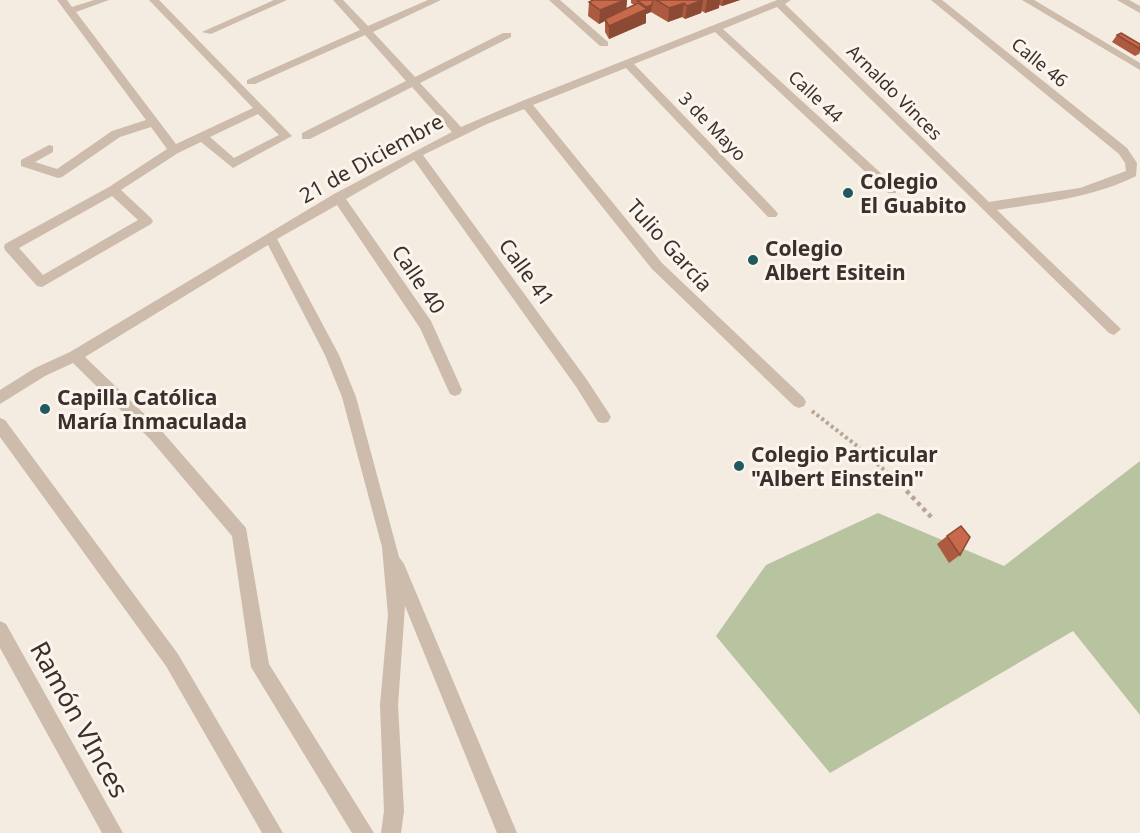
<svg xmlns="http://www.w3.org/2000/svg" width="1140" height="833" font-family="'Noto Sans',sans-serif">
  <rect width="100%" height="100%" fill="#f4ebe1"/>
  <path fill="#b8c4a0" d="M1140,461V715L1073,631L830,773L716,636L766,565L878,513L1004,566Z"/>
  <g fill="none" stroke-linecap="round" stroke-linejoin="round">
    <path stroke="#b9a596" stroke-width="4" stroke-dasharray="3 3" stroke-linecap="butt" d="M812,411L861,449L903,487"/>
    <path stroke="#b9a596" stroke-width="4.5" stroke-dasharray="4 4" stroke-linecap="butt" d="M901,485L933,519"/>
    <g fill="#cdbbac" fill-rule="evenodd">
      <path d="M57,0H67L72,7L94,0H109L76,12L176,144L253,108L149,0H159L292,136L233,168L201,142L178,153L121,190L151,218L153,221L151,224L42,287L37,286L5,250L4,247L5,244L109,187L167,149L151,127L120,137L62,177L58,178L21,166V160L49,145L53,146V152L35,162L57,169L112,131L146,120ZM258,114L279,135L234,158L210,137ZM112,196L138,220L43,275L19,248Z"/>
      <path d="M274,0H287L211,34L202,32Z"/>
      <path d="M333,0H343L368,26L428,0H441L373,32L415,77L503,33H511V37L420,83L461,127L522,101L777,0H791L785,4L989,202L1080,188L1126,171L1125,163L1119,154L931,0H942L1127,148L1137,163L1136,176C1092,198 1045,202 997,210L1121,329L1114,335L1109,333L777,7L723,29L896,187V193H888L715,32L634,64L776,211L778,214L776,217H768L626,68L533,105L662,263L804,398L806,402L804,406L799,408L794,406L652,269L524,109L487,124L423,155L587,380L608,412L611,417L608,422L603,423L598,422L577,388L414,160L346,199L431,321L462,390L460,394L455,396L450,394L420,328L337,205L277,239L339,355L356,397L399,557L404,564L517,833H497L405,606L398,705L404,811L401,833H381L384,811L380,705L388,615L382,547L342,397L325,355L268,245L85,357L160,429L246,528L269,664L374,833H352L251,667L232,536L150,439L73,363L45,376L0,404V390L35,368L70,352L334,194L452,132L412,87L310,139H302V133L406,81L365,35L255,84H247V80L360,30Z"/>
      <path d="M549,0H560L608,42V46H600Z"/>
      <path d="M1022,0H1034L1140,63V70Z"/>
      <path d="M1117,0H1129L1140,6V13Z"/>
      <path d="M0,418L5,420L178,654L283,833H262L166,666L0,437Z"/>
      <path d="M0,621L6,624L123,833H102L0,648Z"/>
    </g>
  </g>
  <g fill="#ac5a40">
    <path d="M593,0H627L626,9L634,5L631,3V0H740L722,6L719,5V8L705,13L702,11L701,13L685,19L682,17L668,22L651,12L646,14V23L609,39L605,32V21L599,24L588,16L589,2Z"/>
    <path d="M1117,35L1140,44V52L1139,54L1135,56L1112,42Z"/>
    <path d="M947,536L960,555L949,563L937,544Z"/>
  </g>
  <g fill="#8c4a34">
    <path d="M625,0H627L626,13L605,19V21L599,24L600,10Z"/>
    <path d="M703,0L701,13L685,19L687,6Z"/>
    <path d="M707,0H720L719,8L705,13Z"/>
    <path d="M723,0H740L722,6Z"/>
    <path d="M684,3L682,17L668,22L669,8Z"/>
    <path d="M652,5L651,12L646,14V23L609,39V26L646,9V7Z"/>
  </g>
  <g fill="#c8694b" stroke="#8c4a34" stroke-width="1.5">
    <path d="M593,0H625L600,10L589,2Z"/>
    <path d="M637,0H653L652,5L646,7Z"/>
    <path d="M656,0H703L687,6L684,3L669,8Z"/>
    <path d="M638,3L647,9L609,26L605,19Z"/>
    <path d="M1121,33L1140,44V49L1117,35Z"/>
    <path d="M961,526L970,537L960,555L947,536Z"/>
  </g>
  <g fill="#1f5a5e" stroke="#fbf5ee" stroke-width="2">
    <circle cx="848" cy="193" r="6"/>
    <circle cx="753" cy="260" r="6"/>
    <circle cx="45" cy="409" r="6"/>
    <circle cx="739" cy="466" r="6"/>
  </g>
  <g text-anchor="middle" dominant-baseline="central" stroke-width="6" stroke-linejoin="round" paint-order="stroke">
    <g font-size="18" fill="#3b302b" stroke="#fbf5ee">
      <text transform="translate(1040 62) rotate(39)">Calle 46</text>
      <text transform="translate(895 92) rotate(45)">Arnaldo Vinces</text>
      <text transform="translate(816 96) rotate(43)">Calle 44</text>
      <text transform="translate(713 126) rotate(46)">3 de Mayo</text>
    </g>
    <g font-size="21" fill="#3b302b" stroke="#fbf5ee">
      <text transform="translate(371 158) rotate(-29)">21 de Diciembre</text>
      <text transform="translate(670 245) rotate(48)">Tulio García</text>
      <text transform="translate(527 272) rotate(54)">Calle 41</text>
      <text transform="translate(419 279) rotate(56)">Calle 40</text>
    </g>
    <g font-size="21" font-weight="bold" fill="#3b302b" stroke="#fbf5ee" text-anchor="start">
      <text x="860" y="181">Colegio<tspan x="860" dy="24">El Guabito</tspan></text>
      <text x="765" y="248">Colegio<tspan x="765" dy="24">Albert Esitein</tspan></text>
      <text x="57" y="397">Capilla Católica<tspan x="57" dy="24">María Inmaculada</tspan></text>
      <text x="751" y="454">Colegio Particular<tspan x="751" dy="24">"Albert Einstein"</tspan></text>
    </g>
    <g font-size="26" fill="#3b302b" stroke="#fbf5ee">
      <text transform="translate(80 719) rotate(61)">Ramón VInces</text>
    </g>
  </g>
</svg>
